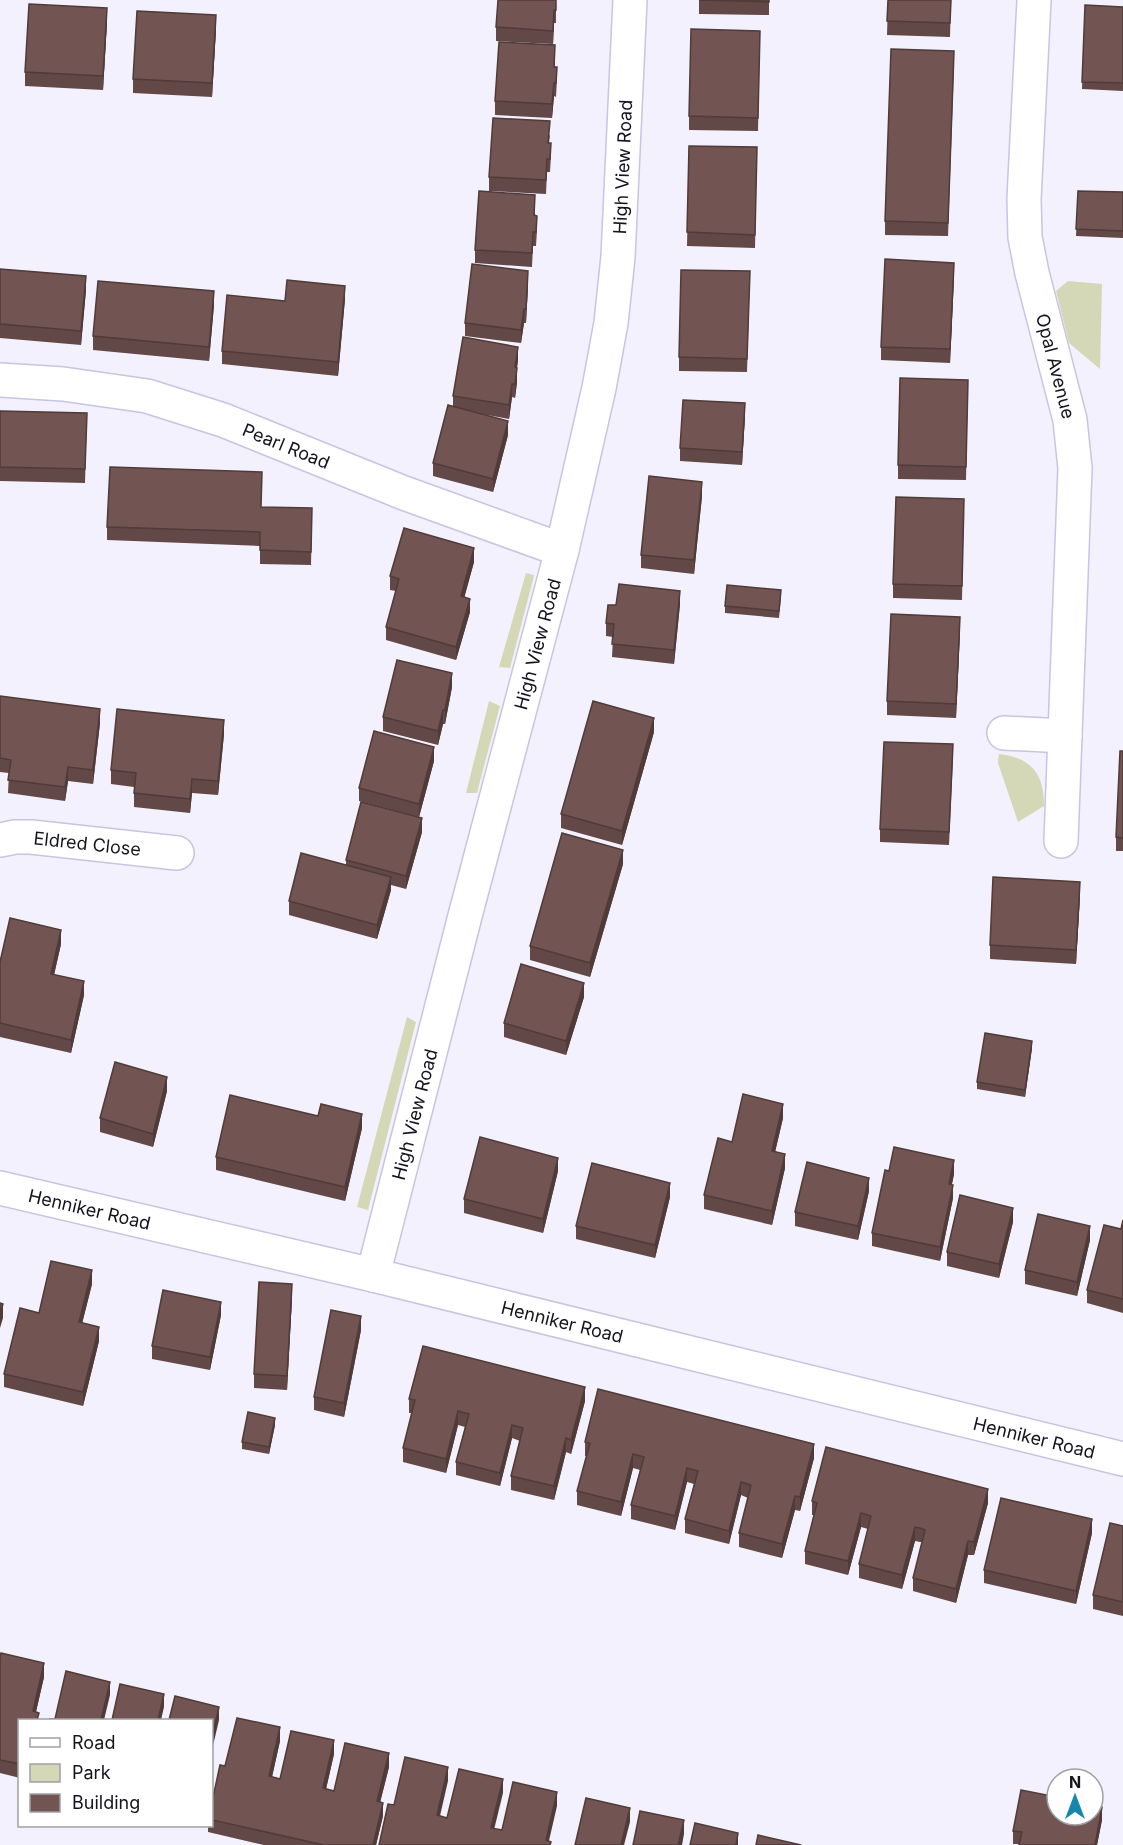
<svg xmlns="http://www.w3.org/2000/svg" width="1123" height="1845" font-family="Inter,sans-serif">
  <rect width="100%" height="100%" fill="#f3f1fd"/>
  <g fill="#d5d8b6">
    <path d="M1068,281L1102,284L1100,369L1069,343L1056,291Z"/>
    <path d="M526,573L534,575L533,580L510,668L499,667Z"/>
    <path d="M489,701L500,706L477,793H466Z"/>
    <path d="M999,754C1032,758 1044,774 1044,806L1018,822L998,763Z"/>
    <path d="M407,1017L416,1022L368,1210L357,1207Z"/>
  </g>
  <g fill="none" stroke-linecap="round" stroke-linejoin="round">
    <g stroke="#c8c4e1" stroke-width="36">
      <g id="minor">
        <path id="s1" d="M1034,0L1024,199L1025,237L1032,273L1070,420L1075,468L1061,841"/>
        <path id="s2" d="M0,380L63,384L147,396L223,420L404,493L562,550"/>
        <path d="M1004,733L1065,736"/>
        <path id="s3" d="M0,840L15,837H31L177,853"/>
        <path id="s4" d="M0,1188L373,1275L1123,1459"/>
        <path id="s5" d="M373,1275L465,916L562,550L599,388L611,323L618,257L630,0"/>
      </g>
    </g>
    <use href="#minor" stroke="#fff" stroke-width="33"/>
  </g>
  <g fill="#624847">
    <path d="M556,0V23H554L553,44L496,41V27Z"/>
    <path d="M699,0H769V15L699,14Z"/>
    <path d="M888,0H951L950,37L887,35Z"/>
    <path d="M1085,5L1123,7V91L1082,89Z"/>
    <path d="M107,22L103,90L25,86V72Z"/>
    <path d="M216,29L212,97L133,93V79Z"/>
    <path d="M760,31L758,131L689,130V116Z"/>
    <path d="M555,59V67L557,80L556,97L554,96L552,118L495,115V101Z"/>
    <path d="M954,65L948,236L885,235V221Z"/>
    <path d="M550,135L549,143L551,156L550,172H547L546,194L489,191V177Z"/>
    <path d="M689,146L757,147L755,248L687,246Z"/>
    <path d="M1078,191L1123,192V238L1076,236Z"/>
    <path d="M535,208V216L537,230L536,246H533L532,267L475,263V250Z"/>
    <path d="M0,269L86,290L81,345L0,338Z"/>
    <path d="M750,271L747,372L679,371V357Z"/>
    <path d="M954,276L950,363L881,360V347Z"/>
    <path d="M528,285L526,323H524L521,343L465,336V323Z"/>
    <path d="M345,299L338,376L222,364V351L285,301Z"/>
    <path d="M214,305L209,361L93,350V336Z"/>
    <path d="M518,360L517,368V382L515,398L512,397L509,419L482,414L508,435L493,492L433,476V463L453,406V396Z"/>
    <path d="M968,380L966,480L898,479V465Z"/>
    <path d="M0,411L87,413L85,483L0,481Z"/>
    <path d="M745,416L742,465L680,461V448Z"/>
    <path d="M702,496L694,574L641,568V555Z"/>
    <path d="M964,499L962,600L893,598V584Z"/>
    <path d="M262,507L312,522L311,565L260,564V546L107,540V527Z"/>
    <path d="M474,562L464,597L470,612L456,660L386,640V627L396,591L390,590V576Z"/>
    <path d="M781,597L779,618L725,613V606Z"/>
    <path d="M680,604L674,664L612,657L613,637L606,636V623Z"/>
    <path d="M960,631L956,718L887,715V701Z"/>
    <path d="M452,687L445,724H443L438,745L383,731V717Z"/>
    <path d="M0,696L100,723L93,784L68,781L65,801L8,793L9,773L0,772Z"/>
    <path d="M654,732L622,845L561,828V814Z"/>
    <path d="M224,734L218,795L192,793L190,813L134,807V787L111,784V770Z"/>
    <path d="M1123,751V851H1116V837Z"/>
    <path d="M953,758L949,845L880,842V829Z"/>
    <path d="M434,761L419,817L359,801V788Z"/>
    <path d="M422,832L406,889L391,885V890L377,939L289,915V901L346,865V860Z"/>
    <path d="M623,864L590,977L530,960V946Z"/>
    <path d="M1080,896L1076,964L990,959V945Z"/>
    <path d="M61,944L54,975L84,995L71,1053L0,1037V962Z"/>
    <path d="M584,997L566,1055L504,1037V1023Z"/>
    <path d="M1032,1048L1025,1097L977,1089V1082Z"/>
    <path d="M167,1091L153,1147L100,1132V1118Z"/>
    <path d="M783,1118L775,1152L785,1168L772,1225L704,1209V1195L732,1142Z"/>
    <path d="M362,1128L345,1201L216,1170V1157Z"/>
    <path d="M558,1171L543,1233L464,1213V1199Z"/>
    <path d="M954,1174L952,1184L953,1198L940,1261L872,1246V1233Z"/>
    <path d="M869,1191L858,1240L795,1226V1212Z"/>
    <path d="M670,1197L655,1258L576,1239V1226Z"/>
    <path d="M1123,1220V1313L1087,1303V1290L1121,1229Z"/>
    <path d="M1013,1222L999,1278L947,1266V1252Z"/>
    <path d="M1090,1240L1077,1296L1025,1284V1270Z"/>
    <path d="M92,1284L82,1323L99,1341L83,1406L4,1387V1374L39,1313Z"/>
    <path d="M292,1298L287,1390L254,1388V1374Z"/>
    <path d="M221,1315L210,1370L152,1359V1346Z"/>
    <path d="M361,1330L344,1417L314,1410V1397Z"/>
    <path d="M409,1399L585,1401L571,1454L566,1452L554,1500L511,1490V1476L520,1441L512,1438L500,1486L456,1475V1462L465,1427L458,1425L446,1473L403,1462V1448L412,1413H409Z"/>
    <path d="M275,1425L269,1454L242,1449V1442Z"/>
    <path d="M585,1442L814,1458L800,1511L795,1510L782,1558L739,1547V1533L748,1498L741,1495L729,1544L685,1533V1519L694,1484L687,1482L675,1530L631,1519V1505L640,1470L633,1468L621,1516L577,1505V1491L587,1456H585Z"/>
    <path d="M812,1501L988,1503L974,1555H968L956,1603L913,1591V1578L922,1542H920L915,1541L902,1589L859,1578V1564L868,1529L861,1527L848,1575L805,1564V1551L814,1515H812Z"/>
    <path d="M1123,1526V1616L1093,1609V1595Z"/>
    <path d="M1092,1533L1076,1604L984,1583V1570Z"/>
    <path d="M0,1657L44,1677L36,1712L39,1720H20V1778L0,1773Z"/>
    <path d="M280,1741L272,1777L280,1779L334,1754L326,1789L334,1791L389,1767L380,1802L383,1816L376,1845H264L208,1832V1826H212V1802L225,1766Z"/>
    <path d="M1102,1820L1097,1845L1013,1844V1831Z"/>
  </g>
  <g fill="#503b39">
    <path d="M107,8V22L103,90V76Z"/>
    <path d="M554,10V23L553,44V31Z"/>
    <path d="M216,15V29L212,97V83Z"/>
    <path d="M554,83V96L552,118V104Z"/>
    <path d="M954,263V276L950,363V349Z"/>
    <path d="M528,271V285L526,323V309Z"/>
    <path d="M86,276V290L81,345V331Z"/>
    <path d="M345,286V299L338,376V362Z"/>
    <path d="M214,291V305L209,361V347Z"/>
    <path d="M524,309V323L521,343V330Z"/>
    <path d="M518,347V360L515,381V367Z"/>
    <path d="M517,368V382L515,398V384Z"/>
    <path d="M512,384V397L509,419V405Z"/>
    <path d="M745,403V416L742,465V452Z"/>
    <path d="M508,421V435L493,492V479Z"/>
    <path d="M702,482V496L694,574V560Z"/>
    <path d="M474,548V562L461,610V596Z"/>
    <path d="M680,591V604L674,664V650Z"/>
    <path d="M470,599V612L456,660V647Z"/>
    <path d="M960,617V631L956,718V704Z"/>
    <path d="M452,673V687L445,724V710Z"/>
    <path d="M100,709V723L93,784V770Z"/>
    <path d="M443,710V724L438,745V731Z"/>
    <path d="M654,718V732L622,845V831Z"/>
    <path d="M224,720V734L218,795V781Z"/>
    <path d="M434,747V761L419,817V804Z"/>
    <path d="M68,767V781L65,801V787Z"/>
    <path d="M192,779V793L190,813V799Z"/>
    <path d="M422,818V832L406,889V876Z"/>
    <path d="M623,850V864L590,977V963Z"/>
    <path d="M391,877V890L377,939V925Z"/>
    <path d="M1080,882V896L1076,964V950Z"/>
    <path d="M61,930V944L51,988V974Z"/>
    <path d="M84,981V995L71,1053V1040Z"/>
    <path d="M584,983V997L566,1055V1041Z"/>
    <path d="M1032,1041V1048L1025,1097V1090Z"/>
    <path d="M167,1077V1091L153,1147V1134Z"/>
    <path d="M783,1104V1118L772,1165V1151Z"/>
    <path d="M362,1114V1128L345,1201V1187Z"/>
    <path d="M785,1154V1168L772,1225V1211Z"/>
    <path d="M558,1158V1171L543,1233V1219Z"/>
    <path d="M954,1160V1174L949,1198V1184Z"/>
    <path d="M869,1178V1191L858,1240V1226Z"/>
    <path d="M670,1183V1197L655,1258V1245Z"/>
    <path d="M953,1185V1198L940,1261V1247Z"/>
    <path d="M1013,1208V1222L999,1278V1264Z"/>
    <path d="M1090,1226V1240L1077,1296V1282Z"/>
    <path d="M92,1270V1284L79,1336V1322Z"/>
    <path d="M292,1284V1298L287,1390V1376Z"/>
    <path d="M221,1302V1315L210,1370V1357Z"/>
    <path d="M3,1304V1318L0,1328V1314Z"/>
    <path d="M361,1316V1330L344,1417V1403Z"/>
    <path d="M99,1327V1341L83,1406V1392Z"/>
    <path d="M585,1387V1401L571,1454V1440Z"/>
    <path d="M458,1411V1425L446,1473V1459Z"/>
    <path d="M275,1418V1425L269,1454V1447Z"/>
    <path d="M512,1425V1438L500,1486V1473Z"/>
    <path d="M566,1438V1452L554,1500V1486Z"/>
    <path d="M814,1444V1458L800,1511V1497Z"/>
    <path d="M633,1454V1468L621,1516V1502Z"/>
    <path d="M687,1468V1482L675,1530V1516Z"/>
    <path d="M741,1482V1495L729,1544V1531Z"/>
    <path d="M988,1489V1503L974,1555V1542Z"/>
    <path d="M795,1496V1510L782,1558V1544Z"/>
    <path d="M861,1513V1527L848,1575V1561Z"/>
    <path d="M1092,1519V1533L1076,1604V1591Z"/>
    <path d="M915,1527V1541L902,1589V1575Z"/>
    <path d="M968,1541V1555L956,1603V1589Z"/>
    <path d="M44,1663V1677L34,1720L33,1711Z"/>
    <path d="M110,1682V1695L104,1720H101Z"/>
    <path d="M164,1694V1707L161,1720H158Z"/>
    <path d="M219,1707V1720L212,1750V1737Z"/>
    <path d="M280,1727V1741L269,1790V1776Z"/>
    <path d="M334,1740V1754L323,1802V1788Z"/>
    <path d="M389,1753V1767L377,1815V1801Z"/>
    <path d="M448,1767V1781L437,1829V1815Z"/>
    <path d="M503,1779V1793L491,1842V1828Z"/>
    <path d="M557,1792V1806L548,1845L546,1840Z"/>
    <path d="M383,1803V1816L376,1845H373Z"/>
    <path d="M1102,1807V1820L1097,1845H1095Z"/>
    <path d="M630,1808V1822L624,1845H621Z"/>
    <path d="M684,1820V1834L682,1845H678Z"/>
    <path d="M738,1833V1845H736Z"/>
  </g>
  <g fill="#725452" stroke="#503b39" stroke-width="1.5">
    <path d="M498,0H556V10H554L553,31L496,27Z"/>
    <path d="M699,0H769V2Z"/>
    <path d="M888,0H951L950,23L887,21Z"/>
    <path d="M29,4L107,8L103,76L25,72Z"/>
    <path d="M1085,5L1123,7V83L1082,82Z"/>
    <path d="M137,11L216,15L212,83L133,79Z"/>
    <path d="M691,29L760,31L758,118L689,116Z"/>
    <path d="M499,42L555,45L554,67H557L556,83H554L552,104L495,101Z"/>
    <path d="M891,49L954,51L948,223L885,221Z"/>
    <path d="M493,118L550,121L548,143H551L550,159H547L546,180L489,177Z"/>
    <path d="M689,146L757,147L755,235L687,232Z"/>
    <path d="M479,191L535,195L534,215L537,216L536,232H533L532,253L475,250Z"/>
    <path d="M1078,191L1123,192V231L1076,229Z"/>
    <path d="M885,259L954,263L950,349L881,347Z"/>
    <path d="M472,264L528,271L526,309H524L521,330L465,323Z"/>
    <path d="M0,269L86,276L81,331L0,324Z"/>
    <path d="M681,270L750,271L747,359L679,357Z"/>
    <path d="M287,280L345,286L338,362L222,351L227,295L285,301Z"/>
    <path d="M98,281L214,291L209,347L93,336Z"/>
    <path d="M463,337L518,347L515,367L517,368L515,384H512L509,405L453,396Z"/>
    <path d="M900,378L968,380L966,467L898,465Z"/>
    <path d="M683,400L745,403L742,452L680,448Z"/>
    <path d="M448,405L508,421L493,479L433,463Z"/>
    <path d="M0,411L87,413L85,469L0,467Z"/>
    <path d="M110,467L262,472L261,507L312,508L311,552L260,550V532L107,527Z"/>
    <path d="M649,476L702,482L694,560L641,555Z"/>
    <path d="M896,497L964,499L962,586L893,584Z"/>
    <path d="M404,528L474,548L461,596L470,599L456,647L386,627L399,579L390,576Z"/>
    <path d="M619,584L680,591L674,650L612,644L614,624L606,623L608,605H616Z"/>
    <path d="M727,585L781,590L779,611L725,606Z"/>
    <path d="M891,614L960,617L956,704L887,701Z"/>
    <path d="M397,660L452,673L445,710H443L438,731L383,717Z"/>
    <path d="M0,696L100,709L93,770L68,767L65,787L8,780L11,760L0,758Z"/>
    <path d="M593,701L654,718L622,831L561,814Z"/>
    <path d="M117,709L224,720L218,781L192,779L190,799L134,793L136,773L111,770Z"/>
    <path d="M374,731L434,747L419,804L359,788Z"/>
    <path d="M884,742L953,744L949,832L880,829Z"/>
    <path d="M1120,751H1123V838L1116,837Z"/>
    <path d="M361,802L422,818L406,876L346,860Z"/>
    <path d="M562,833L623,850L590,963L530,946Z"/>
    <path d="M301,853L391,877L377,925L289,901Z"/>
    <path d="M993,877L1080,882L1076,950L990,945Z"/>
    <path d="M10,918L61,930L51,974L84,981L71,1040L0,1023V962Z"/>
    <path d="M521,964L584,983L566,1041L504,1023Z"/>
    <path d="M985,1033L1032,1041L1025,1090L977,1082Z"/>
    <path d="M115,1062L167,1077L153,1134L100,1118Z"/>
    <path d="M743,1094L783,1104L772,1151L785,1154L772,1211L704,1195L718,1138L732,1142Z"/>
    <path d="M230,1095L318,1116L321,1104L362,1114L345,1187L216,1157Z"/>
    <path d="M480,1137L558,1158L543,1219L464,1199Z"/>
    <path d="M894,1147L954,1160L949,1184L953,1185L940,1247L872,1233L885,1170L889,1171Z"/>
    <path d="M807,1162L869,1178L858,1226L795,1212Z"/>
    <path d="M592,1163L670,1183L655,1245L576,1226Z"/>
    <path d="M960,1195L1013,1208L999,1264L947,1252Z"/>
    <path d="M1038,1214L1090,1226L1077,1282L1025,1270Z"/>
    <path d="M1123,1220V1299L1087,1290L1104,1225L1121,1229Z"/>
    <path d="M51,1261L92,1270L79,1322L99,1327L83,1392L4,1374L20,1308L39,1313Z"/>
    <path d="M259,1282L292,1284L287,1376L254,1374Z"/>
    <path d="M163,1290L221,1302L210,1357L152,1346Z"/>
    <path d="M0,1303L3,1304L0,1314Z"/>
    <path d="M331,1310L361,1316L344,1403L314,1397Z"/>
    <path d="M423,1346L585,1387L571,1440L566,1438L554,1486L511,1476L523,1428L512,1425L500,1473L456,1462L469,1414L458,1411L446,1459L403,1448L415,1400L409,1399Z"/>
    <path d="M598,1389L814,1444L800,1497L795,1496L782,1544L739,1533L751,1485L741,1482L729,1531L685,1519L698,1471L687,1468L675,1516L631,1505L644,1457L633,1454L621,1502L577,1491L590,1443L585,1442Z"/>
    <path d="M248,1412L275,1418L269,1447L242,1442Z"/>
    <path d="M826,1447L988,1489L974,1542L968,1541L956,1589L913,1578L925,1530L920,1528L915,1527L902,1575L859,1564L871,1516L861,1513L848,1561L805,1551L817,1503L812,1501Z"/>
    <path d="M1001,1498L1092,1519L1076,1591L984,1570Z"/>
    <path d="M1110,1523L1123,1526V1602L1093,1595Z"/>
    <path d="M1,1653L44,1663L33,1711L39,1713L37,1720H20V1764L0,1760V1657Z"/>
    <path d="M66,1671L110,1682L101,1720H49L50,1719H55Z"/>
    <path d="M120,1684L164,1694L158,1720H112Z"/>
    <path d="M175,1696L219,1707L212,1737V1720H169Z"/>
    <path d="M237,1718L280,1727L269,1776L280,1779L291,1731L334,1740L323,1788L334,1791L345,1743L389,1753L377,1801L383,1803L373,1845H324L212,1820V1802L220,1765L225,1766Z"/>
    <path d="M405,1757L448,1767L437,1815L447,1818L459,1769L503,1779L491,1828L502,1830L513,1782L557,1792L546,1840L551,1842L550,1845H379L388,1804L394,1805Z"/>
    <path d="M1021,1790L1057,1797V1815H1093V1805L1102,1807L1095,1845H1019L1022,1832L1013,1831Z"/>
    <path d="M586,1798L630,1808L621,1845H575Z"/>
    <path d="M640,1811L684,1820L678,1845H633Z"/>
    <path d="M695,1823L738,1833L736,1845H690Z"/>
    <path d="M758,1835L801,1845H756Z"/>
  </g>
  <g text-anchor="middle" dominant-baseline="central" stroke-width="6" stroke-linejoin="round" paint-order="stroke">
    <g font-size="18" fill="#15141e" stroke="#fff">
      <text stroke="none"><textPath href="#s5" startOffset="1138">High View Road</textPath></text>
      <text stroke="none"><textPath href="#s1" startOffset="370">Opal Avenue</textPath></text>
      <text stroke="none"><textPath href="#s2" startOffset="296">Pearl Road</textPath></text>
      <text stroke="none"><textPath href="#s5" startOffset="652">High View Road</textPath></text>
      <text stroke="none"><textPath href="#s3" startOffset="88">Eldred Close</textPath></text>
      <text stroke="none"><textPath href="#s5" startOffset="166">High View Road</textPath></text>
      <text stroke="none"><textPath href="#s4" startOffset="92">Henniker Road</textPath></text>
      <text stroke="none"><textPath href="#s4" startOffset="578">Henniker Road</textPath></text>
      <text stroke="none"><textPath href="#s4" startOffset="1064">Henniker Road</textPath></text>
    </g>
  </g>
  <rect x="18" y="1719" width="195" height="108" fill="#ffffff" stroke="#a1a1a5" stroke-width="1.5"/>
  <rect x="30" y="1738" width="30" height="9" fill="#ffffff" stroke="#a1a1a5" stroke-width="1.5"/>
  <text x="72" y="1749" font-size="18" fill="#15141e">Road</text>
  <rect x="30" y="1764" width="30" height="18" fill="#d5d8b6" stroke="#a1a1a5" stroke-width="1.5"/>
  <text x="72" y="1779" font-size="18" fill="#15141e">Park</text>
  <rect x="30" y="1794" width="30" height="18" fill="#725452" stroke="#a1a1a5" stroke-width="1.5"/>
  <text x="72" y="1809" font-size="18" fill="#15141e">Building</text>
  <g transform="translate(1075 1797)"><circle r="28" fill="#ffffff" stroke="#a1a1a5" stroke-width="1.5"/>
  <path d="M0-4.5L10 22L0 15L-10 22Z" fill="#1786ad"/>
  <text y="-9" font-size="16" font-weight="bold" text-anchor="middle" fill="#15141e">N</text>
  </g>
</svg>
